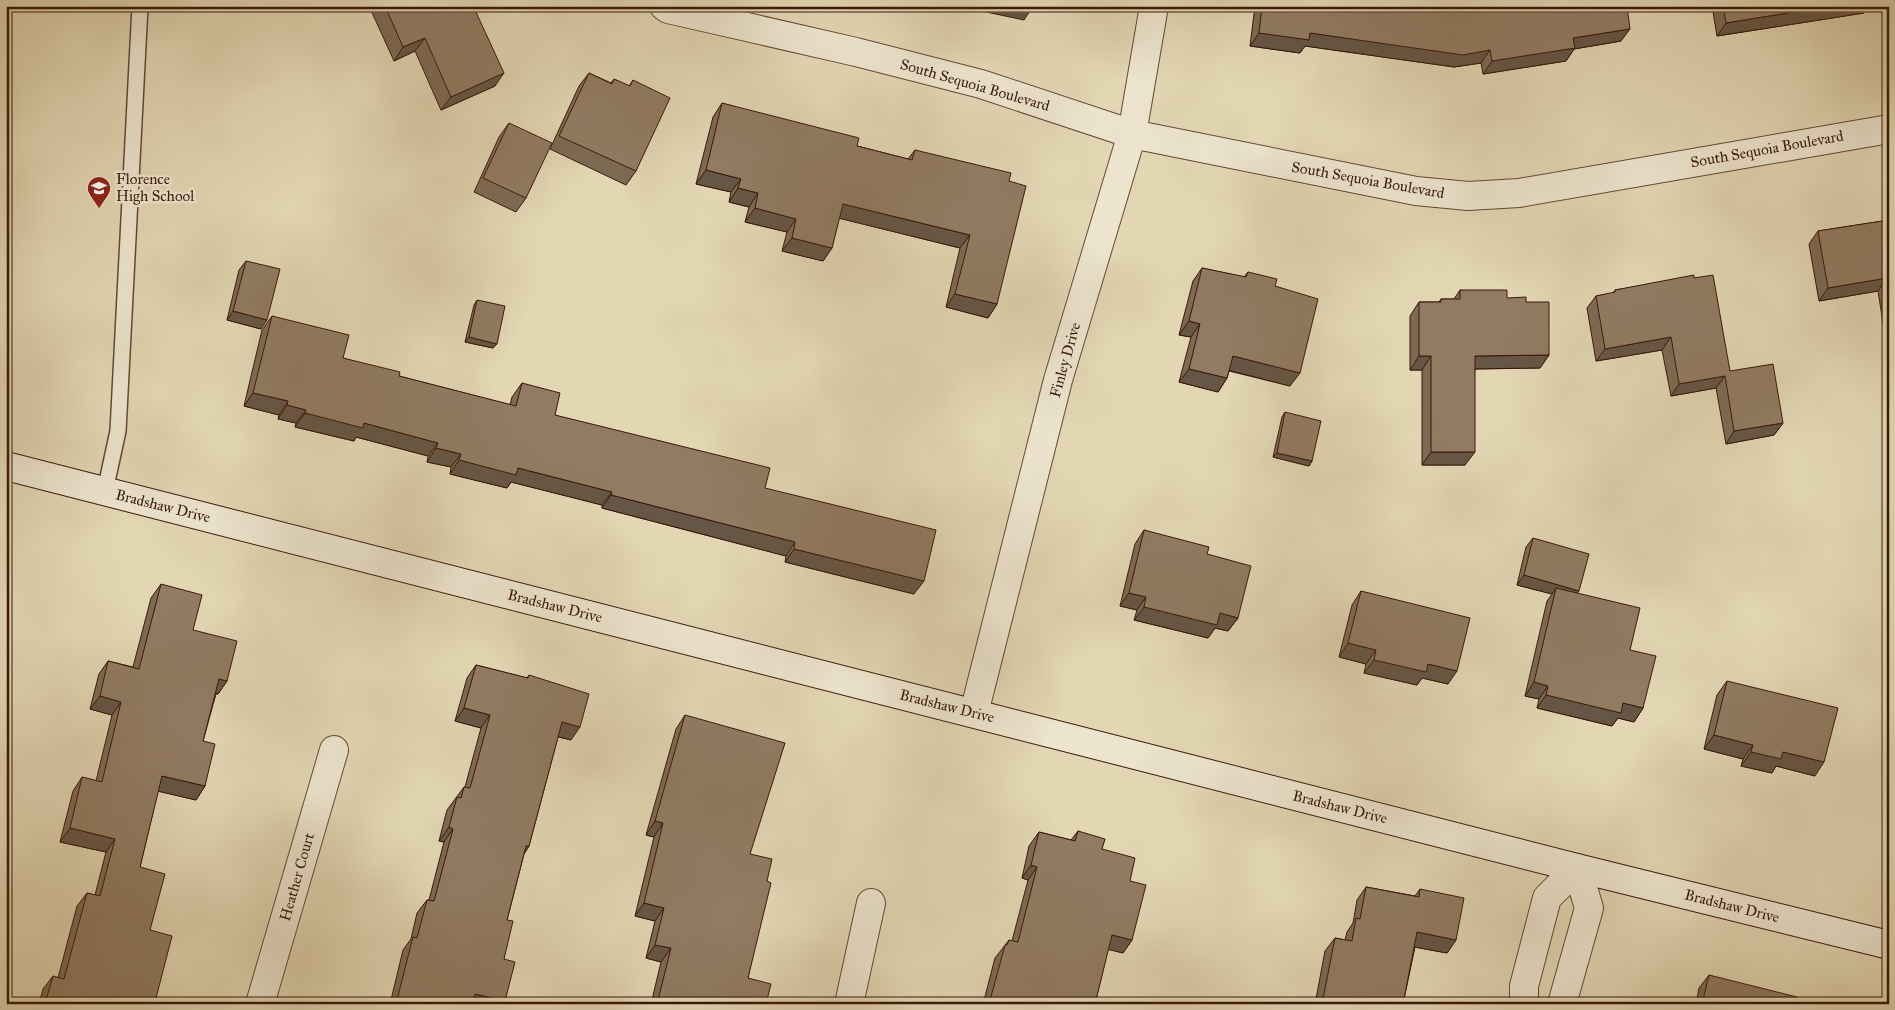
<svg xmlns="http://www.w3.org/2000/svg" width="1895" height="1010" font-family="'IM FELL Great Primer',serif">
  <rect width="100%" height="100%" fill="#e2d6b3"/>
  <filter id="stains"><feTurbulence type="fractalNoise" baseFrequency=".004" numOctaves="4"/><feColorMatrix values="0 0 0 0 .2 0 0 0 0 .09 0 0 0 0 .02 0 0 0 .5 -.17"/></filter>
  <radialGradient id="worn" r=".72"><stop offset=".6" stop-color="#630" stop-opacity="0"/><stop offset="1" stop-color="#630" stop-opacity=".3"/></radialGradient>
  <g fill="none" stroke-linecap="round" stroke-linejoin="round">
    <g stroke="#644834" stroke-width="18">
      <path id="lane" d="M105,491L118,431L140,6"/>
    </g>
    <g stroke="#644834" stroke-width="30">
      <g id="street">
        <path d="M664,6L668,9L856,52L981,84L1132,134L1416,191L1468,196L1519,193L1889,129"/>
        <path d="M974,713L1058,380L1132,134L1154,6"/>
        <path d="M260,1004L334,750"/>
        <path d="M849,1004L871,903"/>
        <path d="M1524,1004V986L1547,898L1577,868L1589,908L1562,1004"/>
      </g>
    </g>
    <g stroke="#3a180a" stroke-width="30">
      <path id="secondary" d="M6,466L1577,868L1889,945"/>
    </g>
    <use href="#lane" stroke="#ece4ce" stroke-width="15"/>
    <use href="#street" stroke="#ece4ce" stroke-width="28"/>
    <use href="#secondary" stroke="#ece4ce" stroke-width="28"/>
  </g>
  <g fill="#7d6a54" stroke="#3a180a">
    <path d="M369,6H477L476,11L495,86L441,110L415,51L394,61Z"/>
    <path d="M1255,6H1627L1621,41L1574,49L1566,61L1483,74L1481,63L1454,67L1305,46L1300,53L1250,46Z"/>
    <path d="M1712,6H1869L1864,13L1717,36Z"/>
    <path d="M589,73L611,83L614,79L629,86L633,80L636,171L626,185L550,149L579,86Z"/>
    <path d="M722,103L857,146L908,159L915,150L1009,181L997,304L988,318L946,307L960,248L839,218L832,248L823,261L782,251L787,232L745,222L749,207L729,202L731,192L696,184L713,117Z"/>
    <path d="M509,123L526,198L516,212L474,192L499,137Z"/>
    <path d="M1889,220V336H1885L1878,291L1819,301L1809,244L1818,231Z"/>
    <path d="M246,261L261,329L227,320L239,270Z"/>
    <path d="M1202,268L1244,277L1248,272L1275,286L1290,386L1229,371L1227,378L1218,392L1179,382L1191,337L1179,335L1193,281Z"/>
    <path d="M1694,278L1730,371L1783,423L1774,435L1726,444L1716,388L1671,396L1662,350L1596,361L1587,308L1596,296L1613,293L1615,290Z"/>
    <path d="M1460,290L1526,302L1549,355L1540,368L1475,369L1465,465H1422V370H1410V316L1419,302H1439L1441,299H1454Z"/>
    <path d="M477,300L493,348L465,342L474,305Z"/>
    <path d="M272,316L343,358L399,376L510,405L512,397L522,383L555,415L765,488L914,594L785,562L786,556L602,508V505L511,482L507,488L450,474L451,467L427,462L428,456L356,437L354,441L295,427L296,423L278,419L279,415L244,406L262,330Z"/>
    <path d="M1285,412L1312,461L1309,466L1273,457L1282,417Z"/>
    <path d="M1144,530L1207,554L1238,618L1228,631L1215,628L1208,638L1134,620L1137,610L1120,606L1135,544Z"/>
    <path d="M1533,538L1578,593L1630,650L1643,708L1634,722L1618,718L1612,726L1537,708L1539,699L1525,696L1547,601L1552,594L1517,585L1526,547Z"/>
    <path d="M161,584L193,630L227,681L218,694H216L203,741L205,786L196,800L158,791L140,867L150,930L155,1002L160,1004H39L43,989L53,976L58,978L77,906L87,893L95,895L106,852L60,842L73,791L82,777L96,781L112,715L90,709L99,674L108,661L133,667L151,598Z"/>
    <path d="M1361,591L1448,684L1422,678L1417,685L1364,673L1366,664L1339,657L1352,605Z"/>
    <path d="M476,665L527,678L529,675L571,740L558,737L529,846L524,854L507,920L504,959L505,1001L503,1004H390L403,950L411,939L417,913L427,900H429L444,842L439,841L447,810L464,787H465L481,728L455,721L467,678Z"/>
    <path d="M1727,681L1815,776L1776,766L1772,773L1741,766L1743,759L1704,749L1717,695Z"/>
    <path d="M685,715L750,854L767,881L748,978L766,1004H651L661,962L646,958L655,921L635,916L654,837L646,835L676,729Z"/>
    <path d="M1078,831L1102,849L1130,881L1132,940L1123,953L1108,949L1095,1004H983L995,958L1009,940L1012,941L1028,880L1022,878L1029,846L1039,832L1071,840Z"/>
    <path d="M1366,887L1415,896L1420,889L1456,940L1447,953L1415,947L1403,1004H1315L1325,951L1335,938L1345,940L1347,932L1353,923L1357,900Z"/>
    <path d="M1709,975L1796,1004H1696L1699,988Z"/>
  </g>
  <g fill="#665645" stroke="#3a180a">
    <path d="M958,6H1033L1024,20Z"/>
    <path d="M1830,6H1869L1864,13L1717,36L1726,23Z"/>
    <path d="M1630,29L1621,41L1574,49L1566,61L1483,74L1492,61L1573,38Z"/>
    <path d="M1259,33H1310L1490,50L1481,63L1454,67L1305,46L1300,53L1250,46Z"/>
    <path d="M425,38L415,51L394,61L403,47Z"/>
    <path d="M504,73L495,86L441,110L451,97Z"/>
    <path d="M706,170L741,179L731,192L696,184Z"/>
    <path d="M738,188L758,193L749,207L729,202Z"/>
    <path d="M843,204L970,235L960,248L834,217Z"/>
    <path d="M755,208L796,219L787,232L745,222Z"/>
    <path d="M792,238L832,248L823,261L782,251Z"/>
    <path d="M1887,278L1878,291L1819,301L1828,288Z"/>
    <path d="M955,294L997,304L988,318L946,307Z"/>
    <path d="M233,311L267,320L261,329L227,320Z"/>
    <path d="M1189,321L1200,324L1191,337L1179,335Z"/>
    <path d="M469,337L497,344L493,348L465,342Z"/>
    <path d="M1671,337L1662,350L1596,361L1605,349Z"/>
    <path d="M1549,355L1540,368L1465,369L1475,356Z"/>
    <path d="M1233,356L1300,373L1290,386L1224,369Z"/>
    <path d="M1419,356H1431L1422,370H1410Z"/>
    <path d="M1189,369L1227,378L1218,392L1179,382Z"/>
    <path d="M1725,376L1716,388L1671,396L1679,384Z"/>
    <path d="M253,393L288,401L279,415L244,406Z"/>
    <path d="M287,405L306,410L296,423L278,419Z"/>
    <path d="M305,413L364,423L438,443L428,456L356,437L354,441L295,427Z"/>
    <path d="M1783,423L1774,435L1726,444L1734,431Z"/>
    <path d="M436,448L461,454L451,467L427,462Z"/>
    <path d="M1431,452H1475L1465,465H1422Z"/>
    <path d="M1277,453L1312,461L1309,466L1273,457Z"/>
    <path d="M459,460L518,468L612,492L602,505L511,482L507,488L450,474Z"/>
    <path d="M611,495L795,542L786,556L602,508Z"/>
    <path d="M794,549L924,581L914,594L785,562Z"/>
    <path d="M1524,575L1579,591L1572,600L1556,588L1552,594L1517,585Z"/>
    <path d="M1129,593L1146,597L1137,610L1120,606Z"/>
    <path d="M1144,607L1220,613L1238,618L1228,631L1215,628L1208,638L1134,620Z"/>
    <path d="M1348,643L1376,650L1366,664L1339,657Z"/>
    <path d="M1374,660L1428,664L1457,671L1448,684L1422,678L1417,685L1364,673Z"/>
    <path d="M219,679L227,681L218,694L210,692Z"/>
    <path d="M1534,682L1548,686L1539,699L1525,696Z"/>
    <path d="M1546,695L1623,703L1643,708L1634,722L1618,718L1612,726L1537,708Z"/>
    <path d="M100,696L121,702L112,715L90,709Z"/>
    <path d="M464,708L490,715L481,728L455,721Z"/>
    <path d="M562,722L580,727L571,740L553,735Z"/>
    <path d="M1714,735L1753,745L1743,759L1704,749Z"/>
    <path d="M1751,752H1783L1824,762L1815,776L1776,766L1772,773L1741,766Z"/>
    <path d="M162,776L205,786L196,800L153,790Z"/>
    <path d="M655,821L663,823L654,837L646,835Z"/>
    <path d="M449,827L453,829L444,842L439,841Z"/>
    <path d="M70,828L115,839L106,852L60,842Z"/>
    <path d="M526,846H529L520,860Z"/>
    <path d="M1031,865L1037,867L1028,880L1022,878Z"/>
    <path d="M644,903L664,908L655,921L635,916Z"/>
    <path d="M1417,932L1456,940L1447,953L1408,946Z"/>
    <path d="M1112,935L1132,940L1123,953L1102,948Z"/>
    <path d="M655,945L671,948L661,962L646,958Z"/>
    <path d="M475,994L505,1001L503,1004H468Z"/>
  </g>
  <g fill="#917b62" stroke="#3a180a">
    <path d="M385,6H477L478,9L475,10L504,73L451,97L425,38L403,47Z"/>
    <path d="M1262,6H1627L1630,29L1573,38L1575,48L1492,61L1490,50L1463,55L1310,33L1309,40L1259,33Z"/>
    <path d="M1723,6H1830L1726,23Z"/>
    <path d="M589,73L612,84L614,79L630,86L633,80L670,98L636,171L559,136Z"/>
    <path d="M722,103L859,138L857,146L912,160L915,150L1011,173L1009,181L1026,186L997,304L955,294L970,235L843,204L832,248L792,238L796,219L755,208L758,193L738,188L741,179L706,170Z"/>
    <path d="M509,123L552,143L526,198L483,178Z"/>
    <path d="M1889,220V288L1887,278L1828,288L1818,231Z"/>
    <path d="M246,261L280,269L267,320L233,311Z"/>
    <path d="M1202,268L1246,277L1248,272L1277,279L1275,286L1318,299L1300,373L1233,356L1227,378L1189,369L1200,324L1189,321Z"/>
    <path d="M1694,275V278L1713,275L1730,371L1773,364L1783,423L1734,431L1725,376L1679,384L1671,337L1605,349L1596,296L1615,292V290Z"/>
    <path d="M1460,290H1507V298L1526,297V302H1549V355L1475,356V452H1431V356H1419V302H1441V299H1460Z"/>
    <path d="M477,300L505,306L497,344L469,337Z"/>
    <path d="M272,316L349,335L343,358L400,372L399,376L516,406L522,383L560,393L555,415L770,468L765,488L936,530L924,581L794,549L795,542L611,495L612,492L518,468L516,475L459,460L461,454L436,448L438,443L364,423L363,428L305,413L306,410L287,405L288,401L253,393Z"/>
    <path d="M1285,412L1321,421L1312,461L1277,453Z"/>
    <path d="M1144,530L1209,547L1207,554L1251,566L1238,618L1220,613L1217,625L1144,607L1146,597L1129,593Z"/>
    <path d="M1533,538L1589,554L1579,591L1524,575Z"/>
    <path d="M161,584L202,595L193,630L237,641L227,681L219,679L203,741L215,744L205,786L162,776L140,867L165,874L150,930L172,936L155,1002L160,1004H45L53,976L64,979L87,893L100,896L115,839L70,828L82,777L102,782L121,702L100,696L108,661L139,669Z"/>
    <path d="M1556,588L1640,608L1630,650L1656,656L1643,708L1623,703L1621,713L1546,695L1548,686L1534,682Z"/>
    <path d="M1361,591L1470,618L1457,671L1428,664L1426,672L1374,660L1376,650L1348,643Z"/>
    <path d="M476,665L528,678L529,675L589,694L580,727L562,722L529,846H526L507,920L513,921L504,959L515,962L505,1001L475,994L472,1004H396L413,937L417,938L427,900L434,901L453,829L449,827L457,797L461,798L464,787L470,788L490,715L464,708Z"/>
    <path d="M1727,681L1838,708L1824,762L1783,752L1781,759L1751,752L1753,745L1714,735Z"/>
    <path d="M685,715L785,743L750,854L772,859L767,881L771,883L748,978L771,984L766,1004H657L671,948L655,945L664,908L644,903L663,823L655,821Z"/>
    <path d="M1078,831L1105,839L1102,849L1135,858L1130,881L1146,885L1132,940L1112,935L1095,1004H989L1005,945H1007L1009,940L1018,942L1037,867L1031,865L1039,832L1075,841Z"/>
    <path d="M1366,887L1419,897L1420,889L1464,898L1456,940L1417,932L1403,1004H1322L1335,938L1352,941L1356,918L1360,919Z"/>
    <path d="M1709,975L1797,997L1796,1004H1702Z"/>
  </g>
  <defs>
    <g id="school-pin" transform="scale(1.25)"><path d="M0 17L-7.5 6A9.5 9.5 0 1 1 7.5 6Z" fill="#8f2418" stroke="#ece4ce"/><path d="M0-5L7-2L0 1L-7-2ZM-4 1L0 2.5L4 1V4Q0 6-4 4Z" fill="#fff"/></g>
  </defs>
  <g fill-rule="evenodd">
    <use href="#school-pin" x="99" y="188"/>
  </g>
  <g text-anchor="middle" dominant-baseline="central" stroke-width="5" stroke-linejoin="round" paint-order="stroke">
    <g font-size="15" fill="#3a180a" stroke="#ece4ce">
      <text transform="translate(975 85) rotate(16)">South Sequoia Boulevard</text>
      <text transform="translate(1767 149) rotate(-10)">South Sequoia Boulevard</text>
      <text transform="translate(1368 180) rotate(10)">South Sequoia Boulevard</text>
      <text transform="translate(1065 360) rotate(-74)">Finley Drive</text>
      <text transform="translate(163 506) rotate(14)">Bradshaw Drive</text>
      <text transform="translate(555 606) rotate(14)">Bradshaw Drive</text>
      <text transform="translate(947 706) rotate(14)">Bradshaw Drive</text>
      <text transform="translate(1340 807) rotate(14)">Bradshaw Drive</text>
      <text transform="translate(297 877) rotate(-74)">Heather Court</text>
      <text transform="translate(1732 906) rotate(14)">Bradshaw Drive</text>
    </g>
    <g font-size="15" fill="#3a180a" stroke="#ece4ce" text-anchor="start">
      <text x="116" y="179">Florence<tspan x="116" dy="17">High School</tspan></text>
    </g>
  </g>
  <rect width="1895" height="1010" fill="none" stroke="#e2d6b3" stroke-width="25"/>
  <rect x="8" y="8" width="1880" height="995" fill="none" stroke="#3a180a" stroke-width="2.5"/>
  <rect x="12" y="12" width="1870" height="985" fill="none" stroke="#3a180a"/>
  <rect width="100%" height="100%" filter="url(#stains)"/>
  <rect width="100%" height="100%" fill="url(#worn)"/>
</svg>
